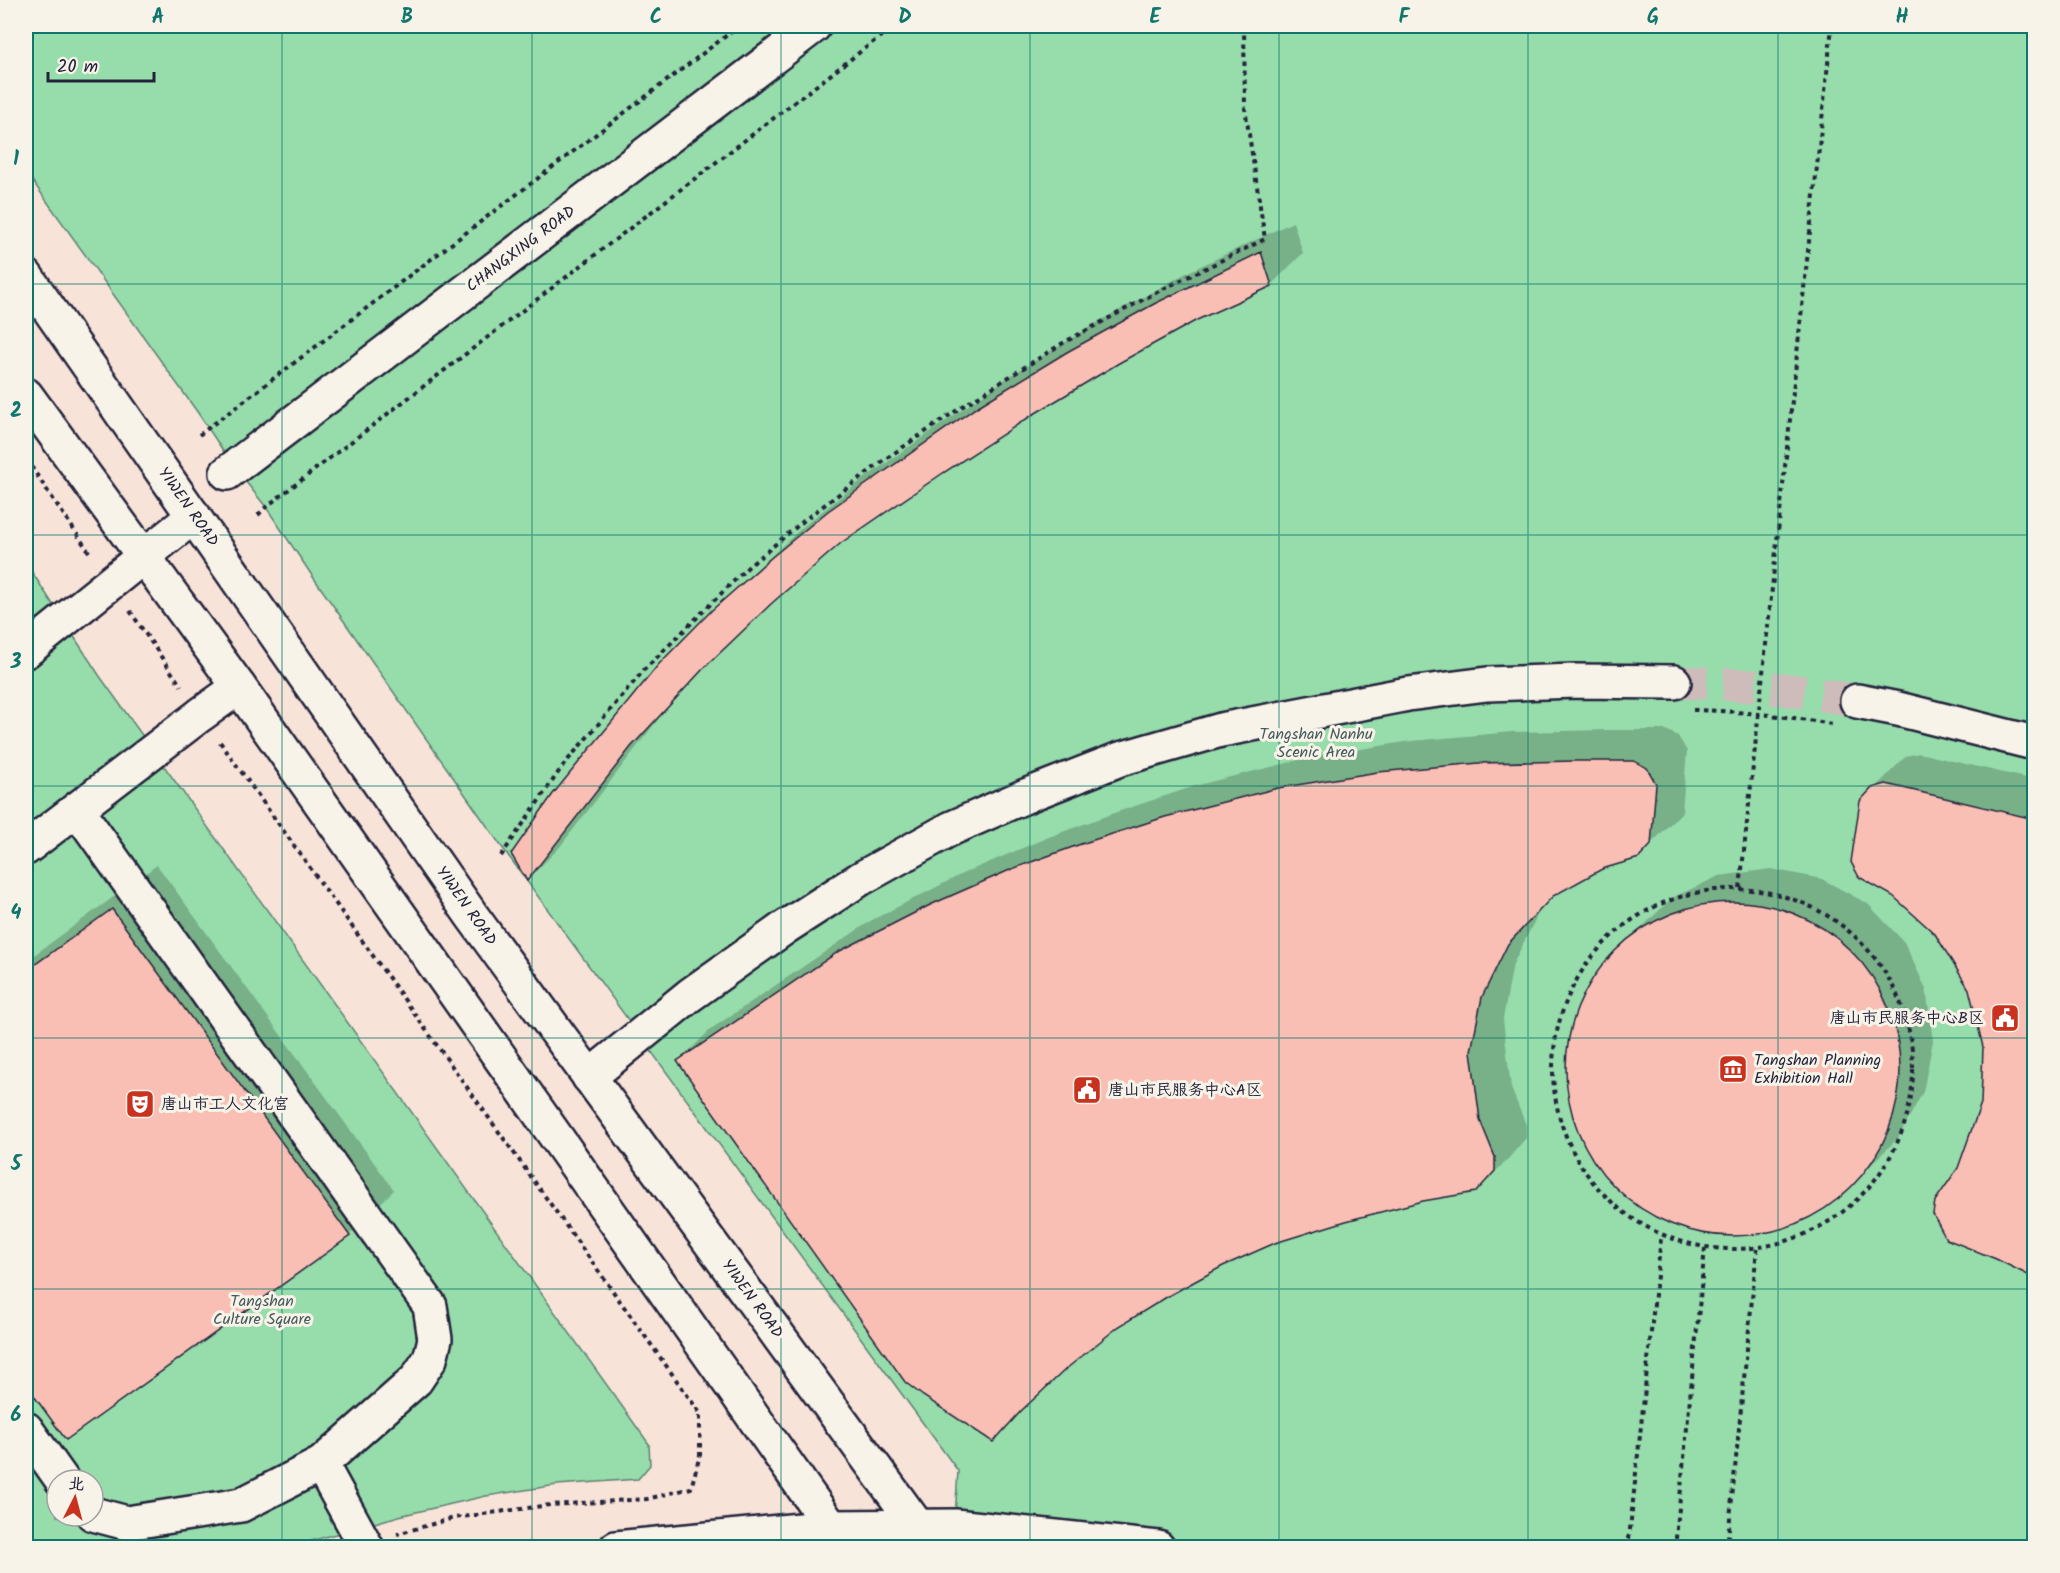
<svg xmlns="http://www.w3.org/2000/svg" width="2060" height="1573" font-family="Kalam,'LXGW WenKai TC',sans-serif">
  <rect width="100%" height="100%" fill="#f8e3d8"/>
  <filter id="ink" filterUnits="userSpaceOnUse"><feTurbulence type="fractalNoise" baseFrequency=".0167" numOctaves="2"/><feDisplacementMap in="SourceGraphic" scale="12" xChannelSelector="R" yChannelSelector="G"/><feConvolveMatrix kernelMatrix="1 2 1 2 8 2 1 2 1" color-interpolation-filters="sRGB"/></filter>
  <g filter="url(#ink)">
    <g fill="#96ddab" stroke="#5c8073" stroke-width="1.5" fill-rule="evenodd">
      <path d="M26,26H2034V1547H953L958,1471L499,843L311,574L266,507L234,467L198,413L26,172Z"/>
      <path d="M26,563L99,675L649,1444L650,1465L638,1479L557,1485L486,1496L399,1516L290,1547H26ZM57,1480H93V1516H57Z"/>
    </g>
    <g fill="#0003">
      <path d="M1293,222L1303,253L1271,285L1197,319L1118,362L1033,412L942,471L841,542L771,602L724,647L663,713L559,848L528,879L660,665L746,579L805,525L862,480L1010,376L1100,321L1188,272Z"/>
      <path d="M1608,730H1666L1678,736L1687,751L1682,812L1639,856L1601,868L1556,893L1540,910L1513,964L1503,1019L1511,1088L1526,1125V1138L1508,1159L1476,1191L1423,1199L1345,1219L1275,1241L1222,1264L1117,1326L1065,1368L993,1440L679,1061L711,1029L872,920L964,873L1046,838L1114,813L1198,785L1311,757L1411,741L1512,732Z"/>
      <path d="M1919,753L2034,780V1277L1997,1257L1982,1103L1985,1047L1970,988L1861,802L1906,756Z"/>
      <path d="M157,865L394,1190L349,1235L66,1438L26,1382V961Z"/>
      <path d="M1771,869L1822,879L1868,904L1904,942L1926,989L1933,1041L1923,1092L1898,1138L1866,1170L1827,1206L1780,1228L1728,1235L1677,1225L1631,1200L1595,1162L1573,1115L1566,1064L1576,1013L1601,967L1672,898L1719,876Z"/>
    </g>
    <g fill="#fabfb4" stroke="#22223b" stroke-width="1.5">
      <path d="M1261,252L1272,286L1197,320L1119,363L1034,414L943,473L841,543L772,603L703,669L631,747L527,881L511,854L553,794L659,664L712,610L772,557L828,511L977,407L1067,352L1154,304Z"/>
      <path d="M1575,761H1634L1647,768L1656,784L1651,845L1639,858L1602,869L1553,896L1508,944L1482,997L1471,1051L1480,1120L1495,1157V1171L1476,1192L1423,1201L1346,1221L1275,1243L1223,1266L1170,1295L1118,1327L1066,1369L1021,1411L993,1442L923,1396L905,1382L677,1061L838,952L930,905L1012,869L1081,844L1165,817L1278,788L1378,772L1479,763Z"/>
      <path d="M1886,784L2034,819V1278L1996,1259L1946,1239L1933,1214L1935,1201L1958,1168L1981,1103L1983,1047L1969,989L1935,934L1893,896L1859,877L1851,862L1860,801L1872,788Z"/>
      <circle cx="1733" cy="1069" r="167"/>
      <path d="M112,909L350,1236L66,1440L26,1385V971Z"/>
    </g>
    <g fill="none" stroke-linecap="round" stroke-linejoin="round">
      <path stroke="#cdbcb9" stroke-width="33" stroke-dasharray="33 16" stroke-linecap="butt" d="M1674,682C1736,683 1796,689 1857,701"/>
      <g stroke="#22223b" stroke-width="38">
        <g id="minor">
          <path d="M227,473L814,26"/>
          <path d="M26,651L144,556"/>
          <path d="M1857,701L1898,709L2034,743"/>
          <path d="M77,809L430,1306L435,1339L430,1359L416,1380L321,1464L241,1505L127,1523L93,1514"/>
          <path d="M26,848L200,715L239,687"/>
          <path d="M589,1077L690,995L784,928L860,879L950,829L1028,795L1120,759L1221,730L1408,694L1487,684L1575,681L1674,682"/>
          <path d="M26,1429L62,1480"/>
          <path d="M321,1464L367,1548"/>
        </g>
      </g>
      <g stroke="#22223b" stroke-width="38">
        <g id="major">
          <path d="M26,276L472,916L918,1527"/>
          <path d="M26,395L239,687L831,1527"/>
          <path d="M144,556L194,516"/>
          <path d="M616,1548L831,1527L955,1526L1158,1548"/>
        </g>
      </g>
      <g stroke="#22223b" stroke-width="4" stroke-dasharray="4.5 4.5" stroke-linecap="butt">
        <path d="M199,435L739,26"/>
        <path d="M26,459L91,555"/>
        <path d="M258,515L266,507L894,26"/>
        <path d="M130,611L181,686"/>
        <path d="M1693,710C1739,711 1787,716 1832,724"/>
        <path d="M220,742L700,1413V1455L691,1488L647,1499L550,1505L454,1518L397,1534"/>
        <path d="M501,856L562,767L644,670L748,567L807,518L887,458L966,404L1063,343L1159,291L1265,239L1245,108L1244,26"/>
        <path d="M1740,888L1832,26"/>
        <circle cx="1733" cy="1069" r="180"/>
        <path d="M1628,1548L1661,1238"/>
        <path d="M1675,1548L1705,1248"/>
        <path d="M1727,1548L1757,1249"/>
      </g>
      <use href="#minor" stroke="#f7f3e8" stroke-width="33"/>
      <use href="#major" stroke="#f7f3e8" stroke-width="33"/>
    </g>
  </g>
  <path fill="none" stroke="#0f766e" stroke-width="1.5" stroke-opacity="0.55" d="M282,26V1548M532,26V1548M781,26V1548M1030,26V1548M1279,26V1548M1528,26V1548M1778,26V1548M26,284H2034M26,535H2034M26,786H2034M26,1038H2034M26,1289H2034"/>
  <defs>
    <g id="civic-square" transform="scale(1.5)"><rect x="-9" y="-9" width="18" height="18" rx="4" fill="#c8321e" stroke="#f7f3e8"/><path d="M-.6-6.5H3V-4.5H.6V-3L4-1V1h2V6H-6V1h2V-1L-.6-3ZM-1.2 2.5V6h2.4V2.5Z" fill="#fff"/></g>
    <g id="museum-square" transform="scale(1.5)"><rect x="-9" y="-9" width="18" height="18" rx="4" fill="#c8321e" stroke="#f7f3e8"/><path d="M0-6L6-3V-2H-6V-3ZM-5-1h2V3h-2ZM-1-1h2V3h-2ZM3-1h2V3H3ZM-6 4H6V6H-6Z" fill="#fff"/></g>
    <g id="theatre-square" transform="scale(1.5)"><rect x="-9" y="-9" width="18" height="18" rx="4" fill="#c8321e" stroke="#f7f3e8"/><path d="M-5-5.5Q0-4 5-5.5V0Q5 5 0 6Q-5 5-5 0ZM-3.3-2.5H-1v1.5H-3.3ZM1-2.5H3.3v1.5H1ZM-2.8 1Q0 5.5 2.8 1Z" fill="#fff"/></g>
  </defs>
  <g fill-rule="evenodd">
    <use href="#civic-square" x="2005" y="1018"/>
    <use href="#museum-square" x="1733" y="1069"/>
    <use href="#civic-square" x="1087" y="1090"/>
    <use href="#theatre-square" x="140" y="1104"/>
  </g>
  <g text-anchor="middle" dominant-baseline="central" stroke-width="6" stroke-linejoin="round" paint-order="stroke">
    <g font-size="16" fill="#22223b" stroke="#f7f3e8">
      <text transform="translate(521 249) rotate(-37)">CHANGXING ROAD</text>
      <text transform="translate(188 507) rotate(55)">YIWEN ROAD</text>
      <text transform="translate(466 906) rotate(55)">YIWEN ROAD</text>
      <text transform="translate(752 1299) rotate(54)">YIWEN ROAD</text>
    </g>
    <g font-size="16" fill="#455a5d" stroke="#f7f3e8">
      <text x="1316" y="734">Tangshan Nanhu<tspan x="1316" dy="18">Scenic Area</tspan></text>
      <text x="262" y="1301">Tangshan<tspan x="262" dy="18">Culture Square</tspan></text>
    </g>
    <g font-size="16" fill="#22223b" stroke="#f7f3e8" text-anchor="start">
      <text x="1984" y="1018" text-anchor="end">唐山市民服务中心B区</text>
      <text x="1754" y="1060">Tangshan Planning<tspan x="1754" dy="18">Exhibition Hall</tspan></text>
      <text x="1108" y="1090">唐山市民服务中心A区</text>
      <text x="161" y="1104">唐山市工人文化宫</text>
    </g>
  </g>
  <rect width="2060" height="1573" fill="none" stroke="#f7f3e8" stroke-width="66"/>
  <g transform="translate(75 1498) rotate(6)"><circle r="28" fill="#f7f3e8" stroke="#a29fa3" stroke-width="1.5"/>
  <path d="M0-4.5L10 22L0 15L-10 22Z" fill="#c8321e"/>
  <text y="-9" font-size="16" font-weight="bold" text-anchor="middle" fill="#22223b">北</text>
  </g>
  <path d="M48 72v9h106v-9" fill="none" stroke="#22223b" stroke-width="3"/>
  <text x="57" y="72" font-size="18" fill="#22223b" stroke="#f7f3e8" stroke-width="4.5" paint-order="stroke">20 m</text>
  <rect x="33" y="33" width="1994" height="1507" fill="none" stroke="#0f766e" stroke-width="2"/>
  <g font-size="20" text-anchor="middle" font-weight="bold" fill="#0f766e">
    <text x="158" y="23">A</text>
    <text x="407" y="23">B</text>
    <text x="656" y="23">C</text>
    <text x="905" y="23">D</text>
    <text x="1155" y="23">E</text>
    <text x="1404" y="23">F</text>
    <text x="1653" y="23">G</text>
    <text x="1902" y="23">H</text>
    <text x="16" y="165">1</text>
    <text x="16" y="417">2</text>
    <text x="16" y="668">3</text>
    <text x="16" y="919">4</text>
    <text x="16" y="1170">5</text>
    <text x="16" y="1421">6</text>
  </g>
</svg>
